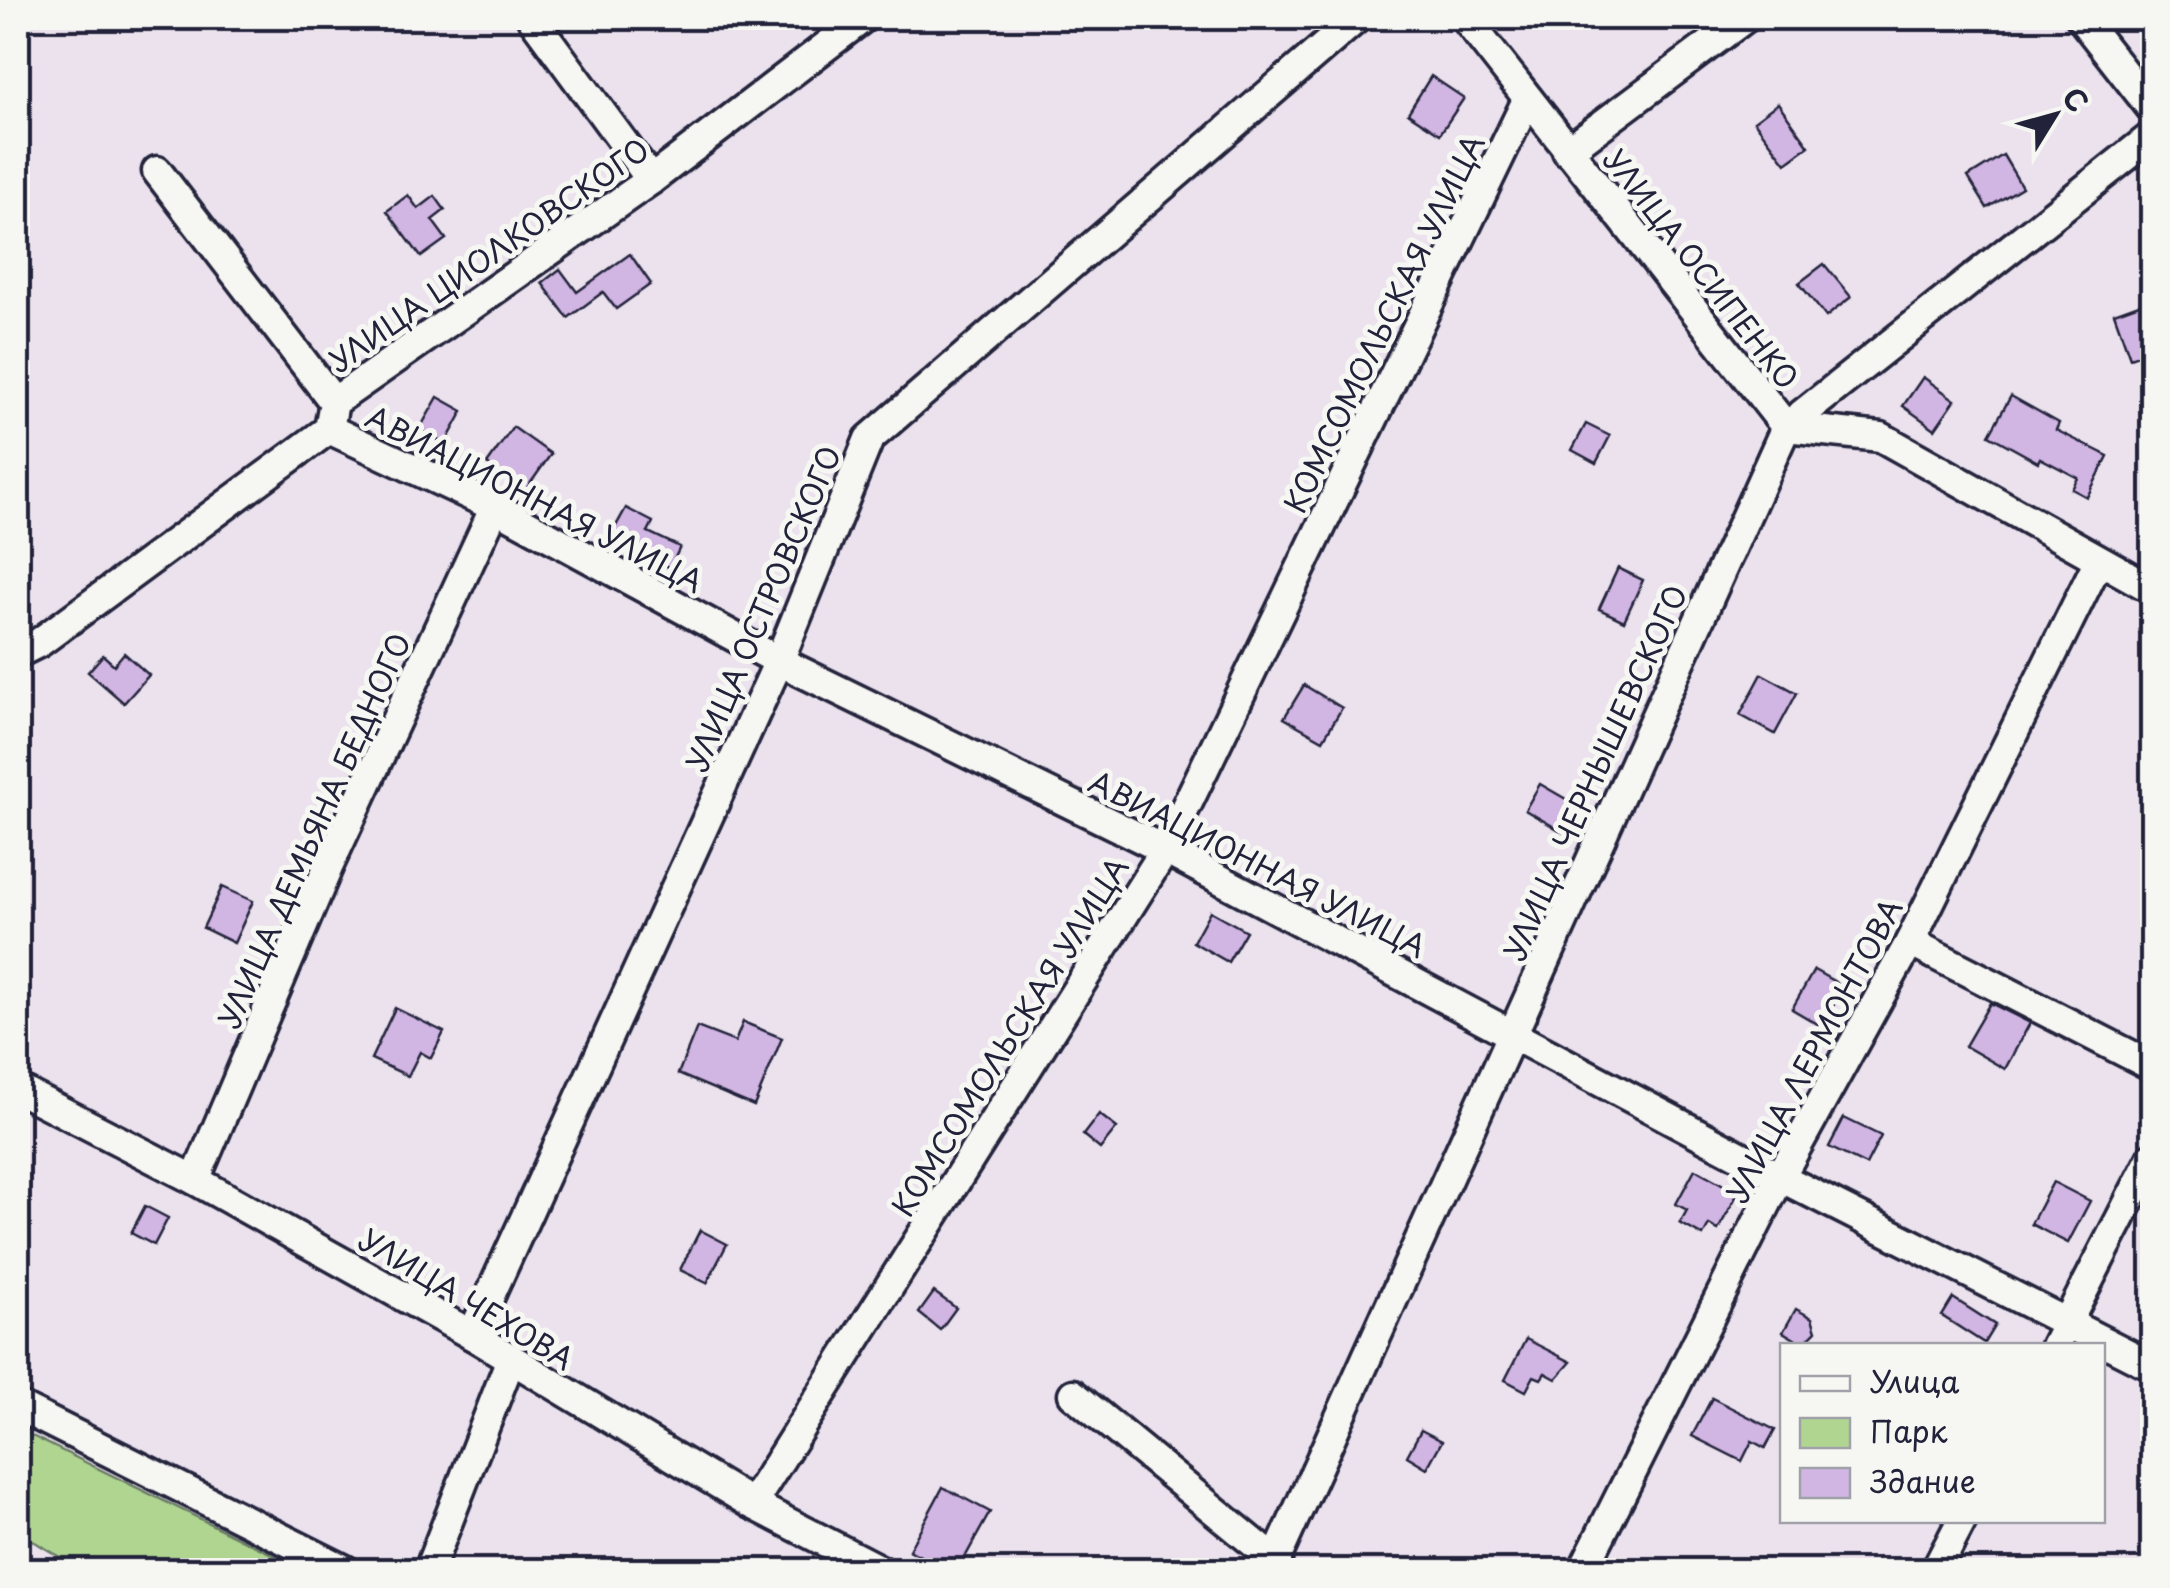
<svg xmlns="http://www.w3.org/2000/svg" width="2170" height="1588" font-family="'Playpen Sans',sans-serif">
  <rect width="100%" height="100%" fill="#ebe2ee"/>
  <filter id="ink" filterUnits="userSpaceOnUse"><feTurbulence type="fractalNoise" baseFrequency=".01" numOctaves="2"/><feDisplacementMap in="SourceGraphic" scale="20" xChannelSelector="R" yChannelSelector="G"/><feConvolveMatrix kernelMatrix="1 2 1 2 8 2 1 2 1" color-interpolation-filters="sRGB"/></filter>
  <g filter="url(#ink)">
    <path fill="#b0d591" stroke="#697c66" stroke-width="2.5" d="M18,1429L304,1570H82L18,1532Z"/>
    <g fill="#d1b5e3" stroke="#22223b" stroke-width="2.5">
      <path d="M1431,76L1464,98L1440,134L1408,113Z"/>
      <path d="M1778,103L1809,146L1786,163L1754,121Z"/>
      <path d="M2003,155L2022,187L1987,208L1968,177Z"/>
      <path d="M408,195L418,209L435,196L445,210L432,220L446,239L421,257L387,211Z"/>
      <path d="M630,254L651,284L616,309L603,292L568,318L542,283L560,269L577,292Z"/>
      <path d="M1824,264L1851,297L1826,317L1799,283Z"/>
      <path d="M2142,303L2152,342L2147,344L2149,351L2130,358L2114,313Z"/>
      <path d="M1923,377L1955,400L1935,429L1903,406Z"/>
      <path d="M2011,396L2059,423L2056,430L2108,456L2087,497L2072,489L2078,478L2040,458L2038,462L1989,435Z"/>
      <path d="M438,397L463,411L445,444L419,430Z"/>
      <path d="M1586,424L1610,436L1596,463L1572,450Z"/>
      <path d="M513,427L551,454L525,491L487,464Z"/>
      <path d="M626,508L653,522L648,532L680,547L670,568L611,535Z"/>
      <path d="M1618,568L1643,580L1624,621L1599,609Z"/>
      <path d="M124,653L149,675L124,703L88,672L103,655L114,665Z"/>
      <path d="M1762,674L1797,693L1775,734L1740,715Z"/>
      <path d="M1304,685L1342,708L1323,740L1284,718Z"/>
      <path d="M1540,784L1578,806L1563,832L1525,810Z"/>
      <path d="M222,887L253,901L234,943L203,928Z"/>
      <path d="M1210,911L1246,931L1228,962L1193,942Z"/>
      <path d="M1814,970L1844,987L1821,1026L1792,1009Z"/>
      <path d="M1990,1003L2030,1023L2005,1069L1965,1046Z"/>
      <path d="M395,1008L444,1032L431,1058L420,1052L408,1076L371,1059Z"/>
      <path d="M743,1022L782,1038L754,1106L678,1074L697,1027L735,1042Z"/>
      <path d="M1099,1114L1117,1128L1100,1149L1083,1135Z"/>
      <path d="M1844,1118L1881,1136L1866,1165L1829,1147Z"/>
      <path d="M1695,1169L1738,1193L1718,1230L1709,1225L1703,1236L1680,1223L1687,1210L1676,1204Z"/>
      <path d="M2053,1182L2090,1201L2068,1243L2031,1224Z"/>
      <path d="M145,1206L168,1218L154,1245L131,1233Z"/>
      <path d="M700,1230L727,1244L707,1283L680,1270Z"/>
      <path d="M934,1292L956,1308L940,1330L919,1313Z"/>
      <path d="M1953,1298L1995,1325L1984,1343L1942,1316Z"/>
      <path d="M1796,1309L1812,1318L1816,1331L1803,1344L1783,1332Z"/>
      <path d="M1526,1339L1571,1362L1556,1379L1545,1373L1541,1379L1534,1376L1526,1391L1505,1380Z"/>
      <path d="M1712,1398L1775,1430L1765,1448L1752,1441L1742,1461L1692,1436Z"/>
      <path d="M1421,1430L1442,1441L1427,1468L1407,1456Z"/>
      <path d="M943,1487L990,1512L958,1570H947L909,1550Z"/>
    </g>
    <g fill="none" stroke-linecap="round" stroke-linejoin="round">
      <g stroke="#22223b" stroke-width="35">
        <g id="minor">
          <path d="M532,18L651,180"/>
          <path d="M1465,18L1786,427L1881,437L2152,589"/>
          <path d="M2081,18L2152,109"/>
          <path d="M1567,151L1745,18"/>
          <path d="M157,171L334,402"/>
          <path d="M329,429L495,507L779,661L1165,850L1780,1177L2152,1366"/>
          <path d="M18,653L40,642L329,429L334,402L651,180L863,18"/>
          <path d="M1910,942L2152,1066"/>
          <path d="M18,1089L195,1180L472,1335L752,1504L880,1570"/>
          <path d="M195,1180L329,865L495,507"/>
          <path d="M472,1335L779,661L869,439L1357,18"/>
          <path d="M2055,1346L2152,1157"/>
          <path d="M1073,1394L1277,1562"/>
          <path d="M18,1406L345,1570"/>
          <path d="M752,1504L1165,850L1527,100"/>
          <path d="M429,1570L510,1361"/>
          <path d="M1271,1570L1786,427L2152,136"/>
          <path d="M1583,1570L1780,1177L1910,942L2099,560"/>
          <path d="M1936,1570L1962,1520"/>
        </g>
      </g>
      <use href="#minor" stroke="#f6f6f2" stroke-width="28"/>
    </g>
  </g>
  <g text-anchor="middle" dominant-baseline="central" stroke-width="10" stroke-linejoin="round" paint-order="stroke">
    <g font-size="30" fill="#22223b" stroke="#f6f6f2">
      <text transform="translate(488 254) rotate(-35)">УЛИЦА ЦИОЛКОВСКОГО</text>
      <text transform="translate(1702 268) rotate(52)">УЛИЦА ОСИПЕНКО</text>
      <text transform="translate(1383 323) rotate(-64)">КОМСОМОЛЬСКАЯ УЛИЦА</text>
      <text transform="translate(535 498) rotate(27)">АВИАЦИОННАЯ УЛИЦА</text>
      <text transform="translate(762 608) rotate(-67)">УЛИЦА ОСТРОВСКОГО</text>
      <text transform="translate(1594 772) rotate(-66)">УЛИЦА ЧЕРНЫШЕВСКОГО</text>
      <text transform="translate(313 830) rotate(-66)">УЛИЦА ДЕМЬЯНА БЕДНОГО</text>
      <text transform="translate(1258 863) rotate(27)">АВИАЦИОННАЯ УЛИЦА</text>
      <text transform="translate(1009 1036) rotate(-58)">КОМСОМОЛЬСКАЯ УЛИЦА</text>
      <text transform="translate(1813 1050) rotate(-62)">УЛИЦА ЛЕРМОНТОВА</text>
      <text transform="translate(467 1298) rotate(31)">УЛИЦА ЧЕХОВА</text>
    </g>
  </g>
  <rect width="2170" height="1588" fill="none" stroke="#f6f6f2" stroke-width="60"/>
  <rect x="30" y="30" width="2110" height="1528" fill="none" stroke="#22223b" stroke-width="4" filter="url(#ink)"/>
  <rect x="1780" y="1343" width="325" height="180" fill="#f6f6f2" stroke="#a1a1a9" stroke-width="2.5"/>
  <rect x="1800" y="1376" width="50" height="15" fill="#f6f6f2" stroke="#a1a1a9" stroke-width="2.5"/>
  <text x="1870" y="1393" font-size="30" fill="#22223b">Улица</text>
  <rect x="1800" y="1418" width="50" height="30" fill="#b0d591" stroke="#a1a1a9" stroke-width="2.5"/>
  <text x="1870" y="1443" font-size="30" fill="#22223b">Парк</text>
  <rect x="1800" y="1468" width="50" height="30" fill="#d1b5e3" stroke="#a1a1a9" stroke-width="2.5"/>
  <text x="1870" y="1493" font-size="30" fill="#22223b">Здание</text>
  <g transform="translate(2055 115) rotate(53)" stroke="#f6f6f2" stroke-width="8" paint-order="stroke">
  <path d="M0-8L18 38L0 25L-18 38Z" fill="#22223b"/>
  <text y="-15" font-size="28" font-weight="bold" text-anchor="middle" fill="#22223b">С</text>
  </g>
</svg>
